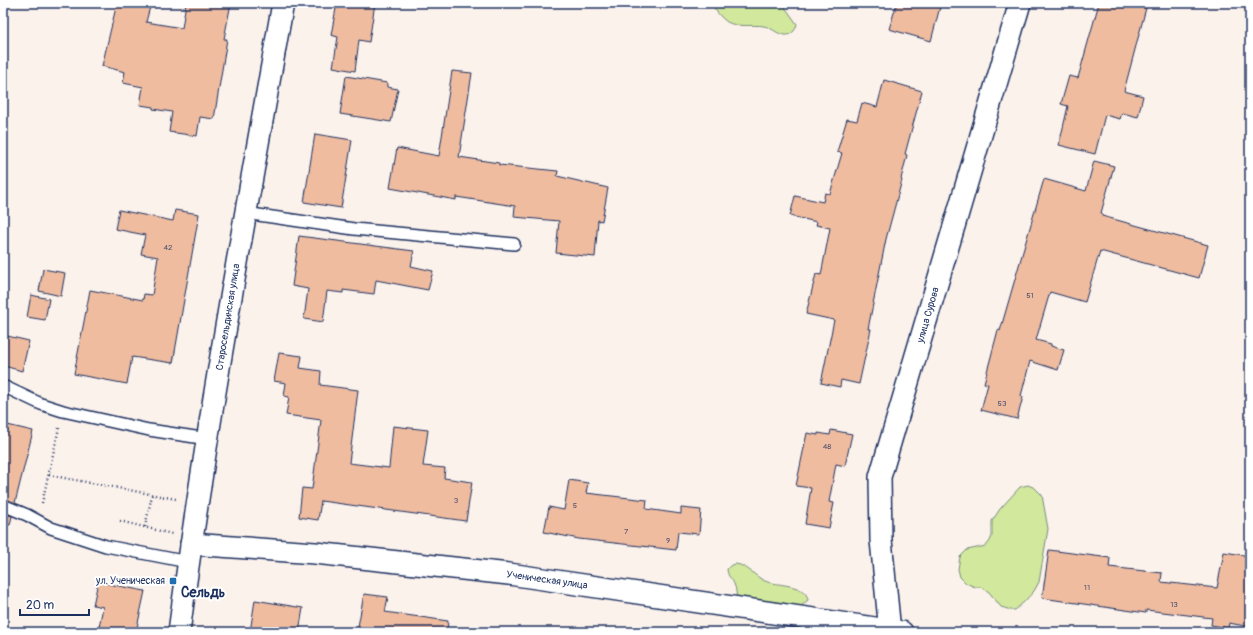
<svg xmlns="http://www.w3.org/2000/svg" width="1253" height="635" font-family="Pangolin,sans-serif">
  <rect width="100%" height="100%" fill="#fcf2ec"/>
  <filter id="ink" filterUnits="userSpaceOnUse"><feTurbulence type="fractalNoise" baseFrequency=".025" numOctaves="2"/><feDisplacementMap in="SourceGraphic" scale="8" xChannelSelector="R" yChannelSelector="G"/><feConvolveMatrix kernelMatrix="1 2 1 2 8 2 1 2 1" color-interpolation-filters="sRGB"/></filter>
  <g filter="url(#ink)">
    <g fill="#d2e89d" stroke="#768c7e">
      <path d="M711,3H782L797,24C796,29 793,34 787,35C779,36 773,28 764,26C752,24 738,28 727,22C720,17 715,10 711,3Z"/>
      <path d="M1028,485L1035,488L1042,495L1048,529L1039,582L1034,591L1024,602L1015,610H1011L1001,607L989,592L981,587H975L966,583L960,577L958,569L960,557L967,550L986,546L990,541L992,536V521L1000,509L1020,487Z"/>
      <path d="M736,564C748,566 754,576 765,581C776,586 806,583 808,600L801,606L791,610L738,600C735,594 737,589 734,584C731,576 728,579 727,569L731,565Z"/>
    </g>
    <g fill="#efbca0" stroke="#1b2f5e">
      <path d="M117,3H151L146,22L182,28L186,3H231L224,39H227L214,119L200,117L197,136L169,132L172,112L153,109V107L140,105L143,87L123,83L125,72L102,66Z"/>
      <path d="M337,3H375L369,42L359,40L355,71L333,67L338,37L331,35Z"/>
      <path d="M897,3H941L931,41L889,29Z"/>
      <path d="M1099,3H1130L1146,8L1124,91L1143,96L1138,117L1122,113L1120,119L1105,115L1095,154L1059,145L1068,106L1061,104L1069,76L1078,78Z"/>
      <path d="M452,71L472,73L459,157L499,163V165L558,171L557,176L608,188L602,221L598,220L595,257L556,253L559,221L514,217L515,206L456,197V200L390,188L397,148L439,156Z"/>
      <path d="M346,76L387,83V87L398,89L391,122L340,114Z"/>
      <path d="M884,80L922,91L905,154L907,155L901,179L902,180L886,239L868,329H871L859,384L841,380L840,387L821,383L834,320L806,314L816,274L821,275L830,228L816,225L817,222L790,216L795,196L823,202L825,193L830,194L842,153L837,152L847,119L857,121L862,103L877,107Z"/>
      <path d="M315,134L352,140L341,208L304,202Z"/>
      <path d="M1094,161L1114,166L1101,213L1103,214L1102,216L1208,245L1199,278L1100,251L1085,302L1050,292L1036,340L1051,344V346L1064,350L1058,370L1030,361L1021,396L1023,397L1017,419L981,410L988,384L984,383L998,330L1000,331L1044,179L1086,191Z"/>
      <path d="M119,210L173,221L175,210L199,214L173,363L132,357L127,384L74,374L90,290L143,300L144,294L152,295L158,257L141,254L145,235L115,229Z"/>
      <path d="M299,236L414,251L411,266L433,271L428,290L376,280L374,294L343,290V293L327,291L323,322L304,319L308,289L292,286Z"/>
      <path d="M43,269L65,273L61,296L39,291Z"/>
      <path d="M31,295L49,299L45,320L27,317Z"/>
      <path d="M3,335L29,341L22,371L4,366L5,361L3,359Z"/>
      <path d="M279,353L302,356L300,368L321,371L320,385L358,390L349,463L389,468L393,426L428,430L423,466L445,468L444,478L472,482L466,521L321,501L318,520L299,517L302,488L312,489L321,420L286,415L289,397L284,396L286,383L274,381Z"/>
      <path d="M3,424L33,431L15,503L3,498Z"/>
      <path d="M831,430L852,434L845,466L836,464L829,502L834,503L829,528L805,524L811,488L796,486L807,433L818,435V433L830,435Z"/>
      <path d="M569,480L588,483L586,493L647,500L646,509L681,514V508L701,510L699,534L678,532L676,550L579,539L544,532L549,507L564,510Z"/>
      <path d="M3,513L12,516L10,525L3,524Z"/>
      <path d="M1049,550L1110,558L1109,567L1162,573L1161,582L1217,588L1224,552L1250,556V627L1229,623L1228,628L1211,625L1212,618L1146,610V613L1042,598Z"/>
      <path d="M98,582L145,591L136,632H98L103,607L93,605Z"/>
      <path d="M364,594L388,597L385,612L448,621L447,632H357Z"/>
      <path d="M255,600L303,608L299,632H250Z"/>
    </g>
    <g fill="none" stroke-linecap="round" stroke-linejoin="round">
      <g stroke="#1b2f5e" stroke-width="14">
        <g id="lane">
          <path d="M245,213L354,229L514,244"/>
          <path d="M3,386L41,404L63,411L149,430L208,439"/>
          <path d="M3,505L27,515L51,528L106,546L188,562"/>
        </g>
      </g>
      <g stroke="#1b2f5e" stroke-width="24">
        <g id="street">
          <path d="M191,544L315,553L509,574L902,632"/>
          <path d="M179,632C207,421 246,212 283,3"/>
          <path d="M890,632L881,540L880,477L1020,3"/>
        </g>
      </g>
      <g stroke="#1b2f5e" stroke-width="2.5" stroke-dasharray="1 3" stroke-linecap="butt">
        <path d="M49,475L176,499"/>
        <path d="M42,503L59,428"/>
        <path d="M120,521L172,534"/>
        <path d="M145,527L152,495"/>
      </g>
      <use href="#lane" stroke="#fff" stroke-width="11"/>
      <use href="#street" stroke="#fff" stroke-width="21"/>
    </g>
  </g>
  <rect fill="#1f6fb2" stroke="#fff" stroke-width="1.5" x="169" y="577" width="8" height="8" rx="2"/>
  <g text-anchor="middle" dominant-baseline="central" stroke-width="4" stroke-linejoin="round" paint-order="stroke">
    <g font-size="8" fill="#50526e">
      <text x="168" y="247">42</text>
      <text x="1030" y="295">51</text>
      <text x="1002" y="403">53</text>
      <text x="827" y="446">48</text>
      <text x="456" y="500">3</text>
      <text x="575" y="505">5</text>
      <text x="626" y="531">7</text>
      <text x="668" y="540">9</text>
      <text x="1087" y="587">11</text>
      <text x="1174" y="604">13</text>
    </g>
    <g font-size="10" fill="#1b2f5e" stroke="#fff">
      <text transform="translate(928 315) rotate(-74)">улица Сурова</text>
      <text transform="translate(228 317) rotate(-81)">Старосельдинская улица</text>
      <text transform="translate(547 580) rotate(8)">Ученическая улица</text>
    </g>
    <g font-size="10" fill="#1b2f5e" stroke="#fff" text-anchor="end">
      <text x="165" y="581">ул. Ученическая</text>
    </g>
    <g font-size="14" font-weight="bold" fill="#1b2f5e" stroke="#fff">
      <text x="203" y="592">Сельдь</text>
    </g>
  </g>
  <rect width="1253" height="635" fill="none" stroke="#fff" stroke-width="16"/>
  <rect x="8" y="8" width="1237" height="619" fill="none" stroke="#1b2f5e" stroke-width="1.5" filter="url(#ink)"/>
  <path d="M20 609v6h69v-6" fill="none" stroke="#1b2f5e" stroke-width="2"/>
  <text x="26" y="609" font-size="12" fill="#1b2f5e" stroke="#ffffff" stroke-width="3" paint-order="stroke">20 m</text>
</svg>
